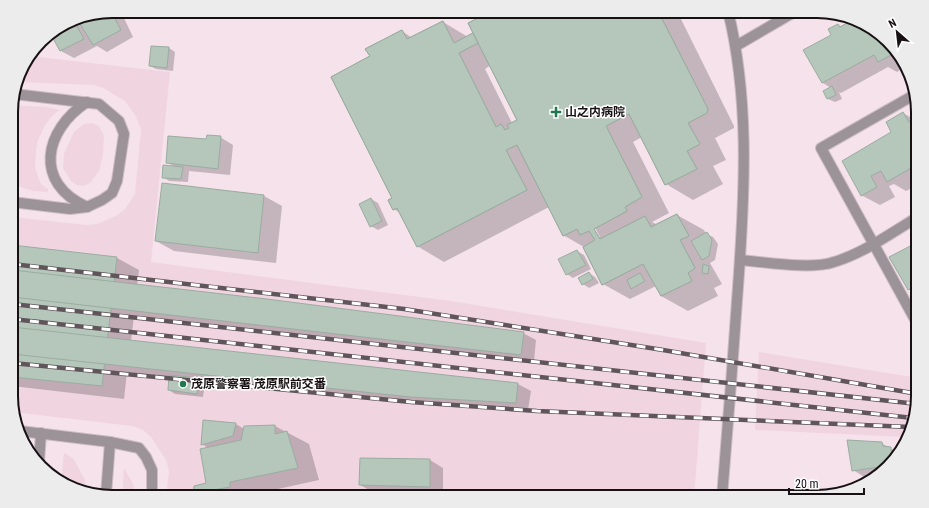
<svg xmlns="http://www.w3.org/2000/svg" width="929" height="508" font-family="'Roboto Condensed','Noto Sans JP',sans-serif">
  <rect width="100%" height="100%" fill="#f5e2eb"/>
  <g fill="#f0d5e1">
    <path d="M30,56L170,72L151,262L451,301L706,343L694,497H166L169,471L166,460L151,437L143,430L132,426L13,412L12,217L87,225L97,224L116,216L125,209L135,194L141,129L135,115L125,101L103,88L95,85L17,82L22,67Z"/>
    <path d="M12,105L47,107L60,110L53,115L45,125L38,140L36,150L35,167L38,177L41,184L48,189V192L33,191L12,184Z"/>
    <path d="M92,123L99,126L104,136L103,154L99,171L90,183L83,186L77,185L71,181L63,168L64,154L74,132L84,124Z"/>
    <path d="M759,352L918,378V402L907,437L755,430Z"/>
    <path d="M64,453L73,458L84,478L88,491L61,483Z"/>
    <path d="M124,468L133,484L136,497H122Z"/>
  </g>
  <g fill="#0003" fill-rule="evenodd">
    <path d="M112,11H125L128,15L124,18L133,37L107,52L97,46L74,58L61,51L51,33L74,19Z"/>
    <path d="M495,11H677L734,126V128L715,138L726,160L713,166L723,184L693,200L666,184L642,137L633,142L669,213L652,222L658,225L677,215L704,230L706,234L713,237L718,244L715,260L710,263L722,284L714,288L718,296L688,311L661,296L656,286L630,299L603,284L584,247L563,235L549,207L444,262L417,246L400,213L394,209L371,57L402,31L412,38L443,22L468,37L474,33ZM491,65L519,120L512,123L485,69ZM593,224L600,237H597L591,225Z"/>
    <path d="M867,24L901,56L905,67L897,72L888,67L841,93L839,92L842,99L835,102L828,99L824,91L831,88L823,83L804,50L832,35L838,25L842,27Z"/>
    <path d="M169,48L175,52L173,71L156,69L150,66Z"/>
    <path d="M903,113L915,120L918,118V185L906,191L894,184L889,186L895,197L880,205L861,195Z"/>
    <path d="M220,137L233,145L230,175L189,171L188,182L169,181L163,177L176,168L167,162L207,140Z"/>
    <path d="M163,184L264,196L282,206L276,263L174,251L156,241Z"/>
    <path d="M371,199L378,203L388,225L378,230L371,226L360,204Z"/>
    <path d="M918,243V295L908,289Z"/>
    <path d="M12,246L117,258L139,270L137,286L523,333L536,340L534,361L134,316L131,341L518,384L531,391L528,410L424,404L200,380L205,382L203,397L175,394L169,390L170,377L127,372L124,399L12,386Z"/>
    <path d="M577,251L584,255L591,269L573,278L567,274Z"/>
    <path d="M589,273L595,277L599,283L589,288L583,284Z"/>
    <path d="M236,424L244,429L275,426L309,444L319,480L250,495L254,497H194L207,484L208,448L202,444Z"/>
    <path d="M881,443L897,452L900,451L892,459L889,457L888,459L891,461L887,465L882,462L881,464L885,466L876,476L866,478L853,470Z"/>
    <path d="M361,459L430,460L443,468V493L373,492L360,485Z"/>
  </g>
  <g fill="#b5c6bb" stroke="#9baca1" fill-rule="evenodd">
    <path d="M111,11L121,30L93,45L77,19Z"/>
    <path d="M493,11H543L544,13L548,11H658L708,109L707,113L688,123L700,144L687,151L697,169L665,185L629,114L606,126L642,197L625,207L627,211L594,229L600,239L645,216L651,227L677,214L689,236L680,240L695,268L688,273L692,281L661,296L643,264L602,285L583,247L595,240L589,231L580,235L577,229L563,236L517,145L506,150L527,190L417,247L397,208L393,210L388,200L392,198L331,77L370,56L365,49L402,30L407,39L443,21L454,43L473,33L478,43L459,53L496,127L501,124L505,130L509,128L507,125L517,120L468,23ZM420,71L449,127L414,145L386,89ZM448,172L457,191L439,199L430,181Z"/>
    <path d="M493,11H543L544,13L548,11H658L708,109L707,113L688,123L700,144L687,151L697,169L665,185L629,114L606,126L642,197L625,207L627,211L594,229L600,239L645,216L651,227L677,214L689,236L680,240L695,268L688,273L692,281L661,296L643,264L602,285L583,247L595,240L589,231L580,235L577,229L563,236L517,145L506,150L527,190L417,247L397,208L393,210L388,200L392,198L331,77L370,56L365,49L402,30L407,39L443,21L454,43L473,33L478,43L459,53L496,127L501,124L505,130L509,128L507,125L517,120L468,23Z"/>
    <path d="M73,19L84,39L60,51L50,33Z"/>
    <path d="M852,20L867,24L886,42L893,54L878,62L874,55L822,83L803,50L831,35L828,29L838,24L840,27Z"/>
    <path d="M151,46L169,47L167,68L149,66Z"/>
    <path d="M832,86L836,95L827,99L823,91Z"/>
    <path d="M903,112L909,122L918,117V164L887,182L881,171L871,176L877,187L861,196L842,161L891,132L886,122Z"/>
    <path d="M207,135L221,136L218,169L166,163L168,136L206,139Z"/>
    <path d="M163,165L183,167L181,179L162,178Z"/>
    <path d="M162,183L264,195L258,253L155,241Z"/>
    <path d="M371,198L382,221L370,227L359,204Z"/>
    <path d="M707,232L712,240L709,256L702,260L691,241Z"/>
    <path d="M918,242V285L908,290L889,257Z"/>
    <path d="M12,245L117,257L102,386L12,377Z"/>
    <path d="M577,250L586,265L566,275L558,259Z"/>
    <path d="M703,264L709,266L708,274L702,273Z"/>
    <path d="M12,270L267,299L524,332L521,355L12,297Z"/>
    <path d="M589,272L593,279L582,285L578,278Z"/>
    <path d="M640,273L645,281L631,289L627,280Z"/>
    <path d="M12,327L518,383L516,403L410,397L12,354Z"/>
    <path d="M169,375L198,378L197,394L168,390Z"/>
    <path d="M203,420L236,423L233,436L201,445Z"/>
    <path d="M275,425V434L287,431L298,468L230,482V487L207,491L208,495L204,497H193L194,486L206,483L200,449L241,440L244,426Z"/>
    <path d="M847,440L882,442L883,446L891,447L892,459L885,462L886,466L852,471Z"/>
    <path d="M360,458L430,459V487L359,485Z"/>
    <path d="M244,490L247,497H223Z"/>
  </g>
  <g fill="none" stroke-linecap="round" stroke-linejoin="round">
    <g stroke="#cdbcc4" stroke-width="12">
      <g id="service">
        <path d="M736,46L796,11"/>
        <path d="M914,95L821,148L918,325"/>
        <path d="M12,202L70,209L87,207L102,200L112,193L117,181L124,134L119,121L99,104L14,94"/>
        <path d="M87,207C33,183 44,130 87,102"/>
        <path d="M740,260C765,262 810,270 834,262C864,253 891,233 918,217"/>
        <path d="M20,431L110,442L139,448L146,457L152,470V497"/>
        <path d="M39,462L41,433"/>
        <path d="M106,495L110,442"/>
      </g>
    </g>
    <g stroke="#cdbcc4" stroke-width="12">
      <path id="tertiary" d="M722,497C728,422 734,348 739,273C745,185 749,97 728,11"/>
    </g>
    <use href="#service" stroke="#9b9397" stroke-width="10"/>
    <use href="#tertiary" stroke="#9b9397" stroke-width="10"/>
    <g stroke="#60555a" stroke-width="4.5">
      <g id="rail">
        <path d="M12,264L404,309L663,350L918,394"/>
        <path d="M12,304L917,404"/>
        <path d="M12,319L913,418"/>
        <path d="M12,363L411,402L537,411L910,427"/>
      </g>
    </g>
    <use href="#rail" stroke="#fff" stroke-width="3" stroke-dasharray="9" stroke-linecap="butt"/>
  </g>
  <g fill="#20794e" stroke="#fff" stroke-width="1.5">
    <path d="M554 106h4v4h4v4h-4v4h-4v-4h-4v-4h4z"/>
    <circle cx="183" cy="384" r="4"/>
  </g>
  <g text-anchor="middle" dominant-baseline="central" stroke-width="3" stroke-linejoin="round" paint-order="stroke">
    <g font-size="12" font-weight="bold" fill="#181114" stroke="#fff" text-anchor="start">
      <text x="565" y="112">山之内病院</text>
      <text x="191" y="384">茂原警察署 茂原駅前交番</text>
    </g>
  </g>
  <path d="M0 0H929V508H0ZM112 18H817A94 94 0 0 1 911 112V396A94 94 0 0 1 817 490H112A94 94 0 0 1 18 396V112A94 94 0 0 1 112 18Z" fill="#edecec" fill-rule="evenodd"/>
  <path fill="none" stroke="#181114" stroke-width="2" d="M112 18H817A94 94 0 0 1 911 112V396A94 94 0 0 1 817 490H112A94 94 0 0 1 18 396V112A94 94 0 0 1 112 18Z"/>
  <g transform="translate(897 32) rotate(332)" stroke="#ffffff" stroke-width="3" paint-order="stroke">
  <path d="M0-3L7 15L0 10L-7 15Z" fill="#181114"/>
  <text y="-6" font-size="11" font-weight="bold" text-anchor="middle" fill="#181114">N</text>
  </g>
  <path d="M789 488v6h75v-6" fill="none" stroke="#181114" stroke-width="2"/>
  <text x="795" y="488" font-size="12" fill="#181114" stroke="#ffffff" stroke-width="3" paint-order="stroke">20 m</text>
</svg>
